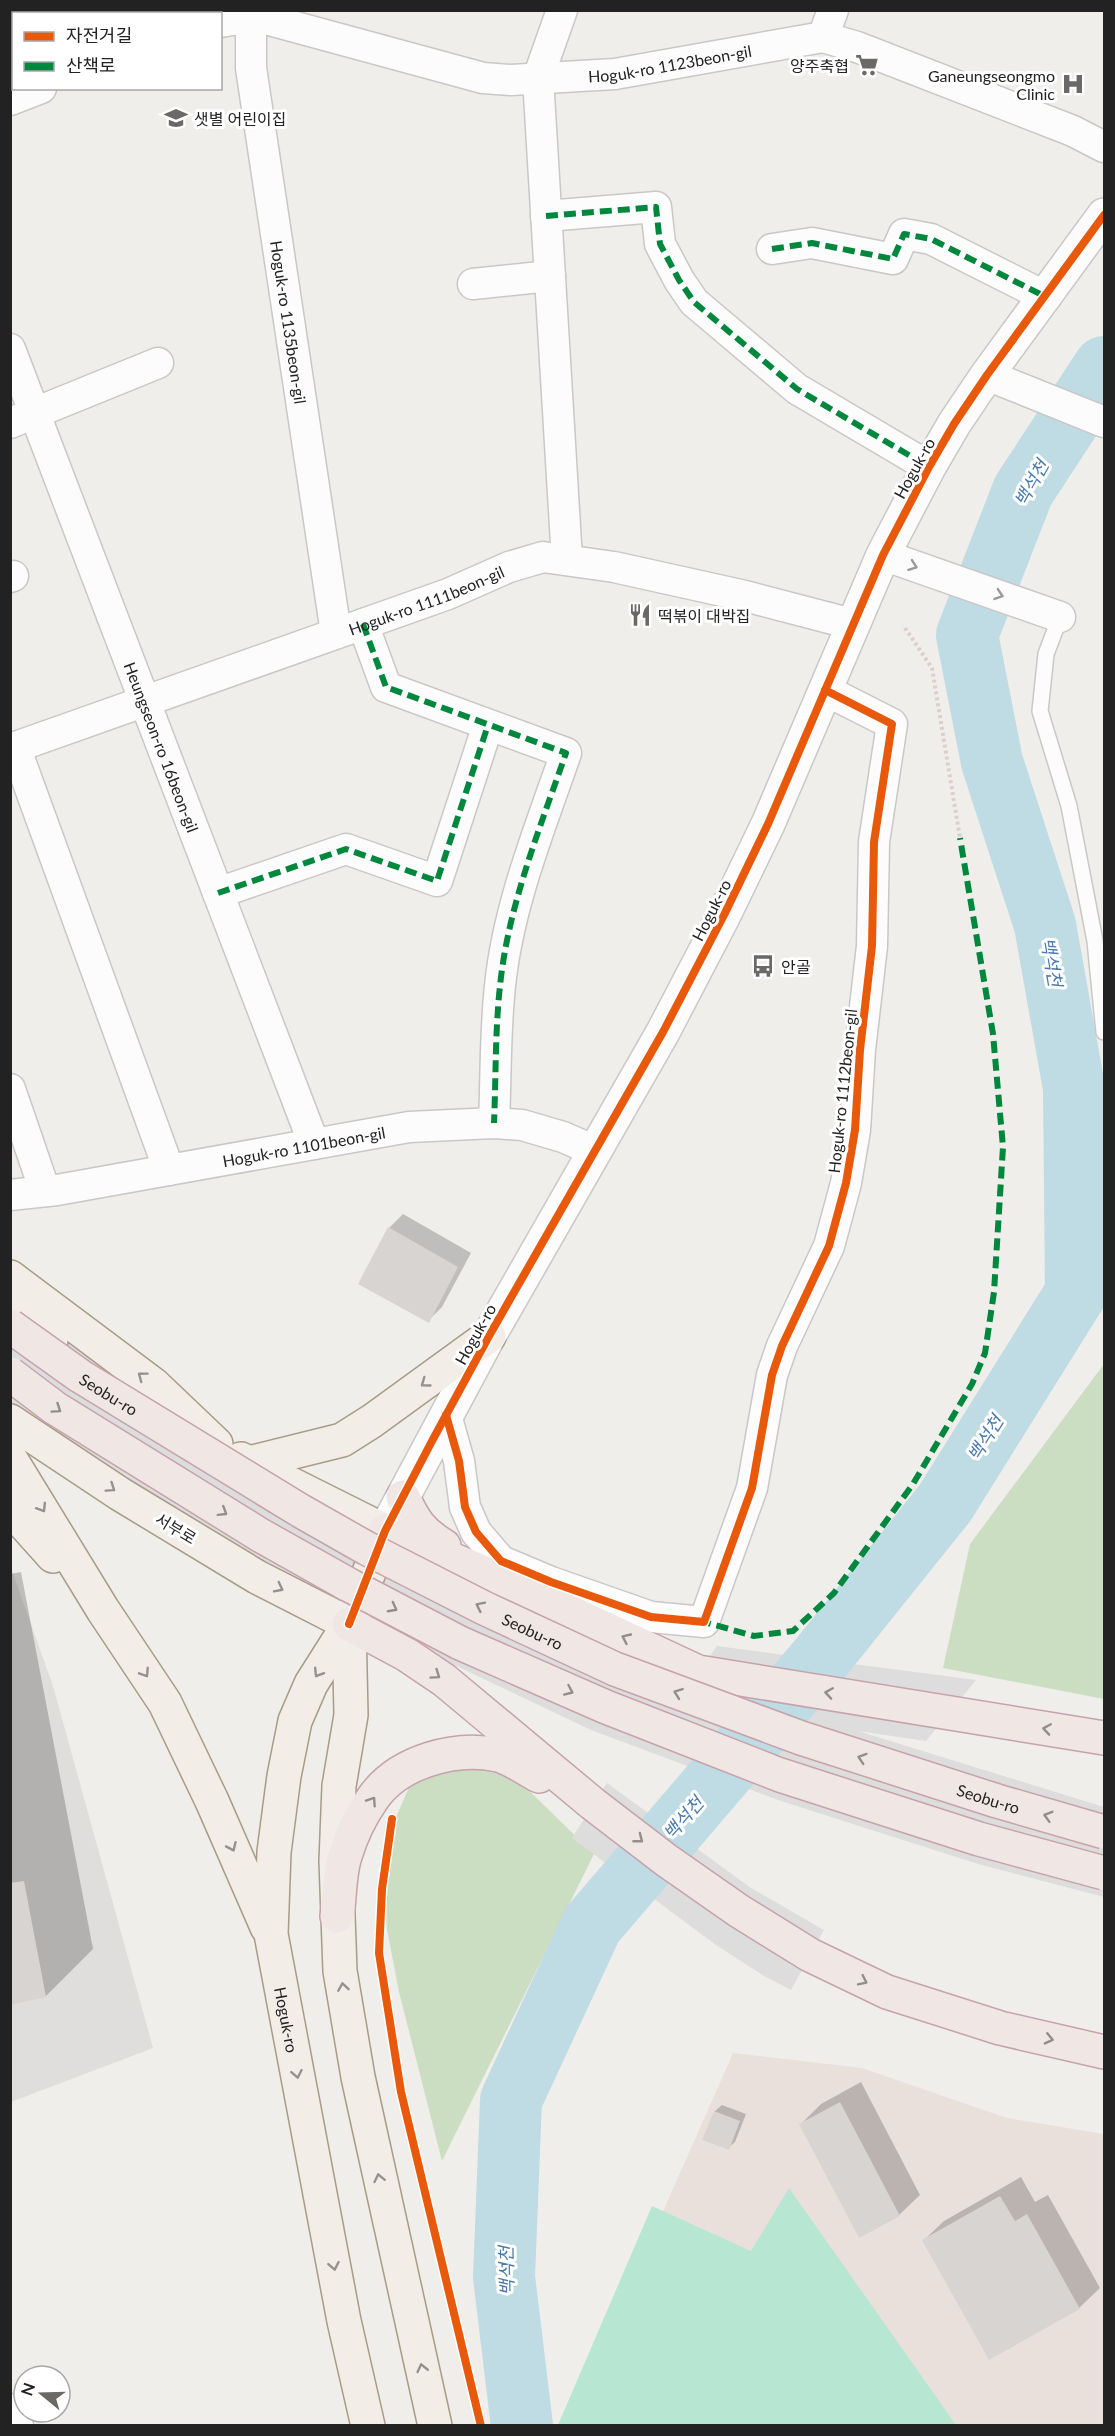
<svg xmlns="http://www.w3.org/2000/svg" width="1115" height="2436" font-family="Lato,'Noto Sans KR',sans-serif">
  <rect width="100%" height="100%" fill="#f0eeeb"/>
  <path fill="#dfdedc" d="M10,1565L53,1686L153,2048L11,2102Z"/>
  <path fill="#eae0db" d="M733,2053L862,2068L1007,2118L1104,2134V2425L568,2426Z"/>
  <g fill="#cbdec1">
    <path d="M1104,1364V1699L943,1668L970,1544Z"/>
    <path d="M461,1753L508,1770L594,1854L442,2161L399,1992L387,1929L382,1850L410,1785Z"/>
  </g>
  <path fill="#b7e6d2" d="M789,2188L956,2425H558L652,2206L751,2251Z"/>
  <g fill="#dedddd">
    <path d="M11,1288L203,1427L375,1526L697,1674L717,1646L976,1680L926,1741L858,1731L1104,1807V1897L978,1864L781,1801L591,1730L406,1642L226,1545L59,1437L11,1402Z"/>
    <path d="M607,1783L751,1888L824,1930L791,1990L764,1976L716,1945L572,1838Z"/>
  </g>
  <g fill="#0003">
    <path d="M403,1214L471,1253L442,1307L428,1321L389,1228Z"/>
    <path d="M21,1572L93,1949L46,1996L10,2003V1574Z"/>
    <path d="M861,2082L920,2195L899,2215L801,2124L821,2104Z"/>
    <path d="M722,2105L746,2114L735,2142L728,2148L704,2139L715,2111Z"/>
    <path d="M1021,2177L1035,2202L1048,2195L1100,2288L1079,2308L989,2358L923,2241L944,2221Z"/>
  </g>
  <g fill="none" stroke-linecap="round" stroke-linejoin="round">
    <path stroke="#bfdbe3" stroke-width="62" d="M522,2426L504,2277L511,2100L592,1925L819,1660L945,1503L1076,1293L1074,1088L1045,925L992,762L967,635L1023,491L1104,367"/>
  </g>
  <g fill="#d7d4d2">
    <path d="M388,1227L458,1267L429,1323L358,1284Z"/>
    <path d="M24,1881L46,1997L10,2005V1883Z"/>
    <path d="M840,2102L900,2216L859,2238L799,2124Z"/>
    <path d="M714,2111L740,2121L729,2150L702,2140Z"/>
    <path d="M1000,2196L1015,2221L1027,2214L1080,2309L989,2360L922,2240Z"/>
  </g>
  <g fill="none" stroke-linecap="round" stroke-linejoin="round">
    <g stroke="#c9c8c7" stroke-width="18">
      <path id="service" d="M1060,617L1046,654L1040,711L1069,806L1095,941L1104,1032"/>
    </g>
    <g stroke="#c9c8c7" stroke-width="33">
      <g id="minor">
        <path id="s1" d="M251,10V68L336,633"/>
        <path d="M562,10L538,78L567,560"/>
        <path id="s2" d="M220,22L232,20L266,19L483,78L511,80L615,74L823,37L857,47L1073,131L1104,147"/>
        <path d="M823,37L833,10"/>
        <path d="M10,100L41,88"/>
        <path d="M546,216L656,207L660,244L679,280L694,302L797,389L929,467"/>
        <path d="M772,249L812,243L893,259L904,234L931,239L1046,297"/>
        <path d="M473,284L550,276"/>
        <path id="s3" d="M10,349L314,1144"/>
        <path d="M987,375L1104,422"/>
        <path d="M10,423L158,363"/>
        <path d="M883,555L1060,617"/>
        <path d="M10,577L13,576"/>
        <path d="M363,624L386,687L566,753C540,828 508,906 500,986C495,1031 496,1077 494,1123"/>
        <path d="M15,747L169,1170"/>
        <path id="s4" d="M10,749L448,594L509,567L543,557L614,567L745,596L852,624"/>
        <path d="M218,893L346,849L437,881L488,725"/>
        <path d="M10,1089L45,1191"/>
        <path id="s5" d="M10,1195L57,1190L409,1127L494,1123L522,1125L563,1137L595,1151"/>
        <path d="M446,1415L459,1461L465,1507L476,1532L501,1561L551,1582L651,1617L704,1622L752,1488L772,1375L782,1346L829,1246L846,1183L855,1130L860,1050L872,946L874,842L892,724L825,690"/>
        <path d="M10,2409L18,2426"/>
      </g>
    </g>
    <g stroke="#c9c8c7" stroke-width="36">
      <path id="tertiary" d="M390,1521L489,1336L663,1032L724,915L768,824L883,555L929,467L954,424L987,375L1104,215"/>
    </g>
    <g stroke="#a79c86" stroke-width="36">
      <g id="primary">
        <path d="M10,1277L154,1385L216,1444"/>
        <path d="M10,1307L51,1340"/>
        <path d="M10,1421L120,1494L257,1577L349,1624"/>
        <path d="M10,1458L103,1610L165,1703L212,1801L267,1927"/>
        <path id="s6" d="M241,1459L385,1531L349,1624L311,1684L295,1721L284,1776L274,1852L271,1934L344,2321L368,2426"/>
        <path d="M249,1463L342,1440L372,1421L489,1336"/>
        <path d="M10,1508L53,1556"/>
        <path d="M349,1624L351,1715L339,1786L336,1861L340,1971L358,2077L435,2426"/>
      </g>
    </g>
    <g stroke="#c5a2ac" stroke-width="36">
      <g id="trunk">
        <path d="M403,1497C414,1521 421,1532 444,1546"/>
        <path d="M385,1531L494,1577L698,1672L1104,1738"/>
        <path d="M349,1624L407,1655L444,1680L593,1804L666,1860L739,1911L810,1955L887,1992L1000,2028L1104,2052"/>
        <path d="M337,1916C340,1897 339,1874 345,1856C351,1836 361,1815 373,1798C399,1761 456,1746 498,1755C512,1759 526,1769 539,1776"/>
      </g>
    </g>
    <path stroke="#dccecd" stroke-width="4" stroke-dasharray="3 3" stroke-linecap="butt" d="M905,628L932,668L960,838"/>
    <use href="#service" stroke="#fdfcfc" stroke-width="15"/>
    <use href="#minor" stroke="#fdfcfc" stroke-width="30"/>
    <use href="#tertiary" stroke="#fdfcfc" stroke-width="33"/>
    <use href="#primary" stroke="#f3ede7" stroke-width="33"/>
    <use href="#trunk" stroke="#f0e6e4" stroke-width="33"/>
    <g stroke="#c5a2ac" stroke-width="36" stroke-linecap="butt">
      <g id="trunk-bridge">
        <path id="s7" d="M10,1326L80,1376L301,1511L366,1548L484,1608L615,1669L801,1738L997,1801L1104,1832"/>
        <path d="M10,1374L55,1408L260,1535L349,1585L460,1643L606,1707L780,1775L979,1839L1104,1873"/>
      </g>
    </g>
    <use href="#trunk-bridge" stroke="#f0e6e4" stroke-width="33"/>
    <g stroke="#00873e" stroke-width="6" stroke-dasharray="12 6" stroke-linecap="butt">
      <path d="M546,216L656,207L660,244L679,280L694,302L797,389L929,467"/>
      <path d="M772,249L812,243L893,259L904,234L931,239L1046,297"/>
      <path d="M363,624L386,687L566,753C540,828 508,906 500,986C495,1031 496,1077 494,1123"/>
      <path d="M218,893L346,849L437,881L488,725"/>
      <path d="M705,1617L704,1622L754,1636L793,1631L834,1593L913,1484L972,1384L985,1353L994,1292L1003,1147L993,1034L960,838"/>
    </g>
    <g stroke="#fff" stroke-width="11">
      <g id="cycleway">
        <path d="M446,1415L459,1461L465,1507L476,1532L501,1561L551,1582L651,1617L704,1622L752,1488L772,1375L782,1346L829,1246L846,1183L855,1130L860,1050L872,946L874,842L892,724L825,690"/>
        <path d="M349,1624L385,1531L432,1441L489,1336L663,1032L724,915L768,824L883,555L929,467L954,424L987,375L1104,215"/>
        <path d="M392,1819L382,1889L379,1953L401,2092L481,2426"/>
      </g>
    </g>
    <use href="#cycleway" stroke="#e8590c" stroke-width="8"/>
  </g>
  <defs><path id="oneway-chevron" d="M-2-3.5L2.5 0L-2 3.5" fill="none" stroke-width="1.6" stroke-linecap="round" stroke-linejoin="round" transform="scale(1.5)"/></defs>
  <g stroke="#9a9a9a">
    <use href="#oneway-chevron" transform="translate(913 566) rotate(20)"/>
    <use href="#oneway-chevron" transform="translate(999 595) rotate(19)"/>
  </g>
  <g stroke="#95928e">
    <use href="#oneway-chevron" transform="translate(142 1376) rotate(-143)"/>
    <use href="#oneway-chevron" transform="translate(425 1383) rotate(144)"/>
    <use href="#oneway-chevron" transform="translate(111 1488) rotate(34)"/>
    <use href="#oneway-chevron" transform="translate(42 1508) rotate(58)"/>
    <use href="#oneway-chevron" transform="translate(279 1588) rotate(27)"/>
    <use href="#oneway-chevron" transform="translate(145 1673) rotate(57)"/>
    <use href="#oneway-chevron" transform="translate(318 1673) rotate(122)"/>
    <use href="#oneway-chevron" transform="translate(232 1847) rotate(66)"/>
    <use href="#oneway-chevron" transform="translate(343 1987) rotate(-99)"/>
    <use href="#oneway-chevron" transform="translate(297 2074) rotate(79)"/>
    <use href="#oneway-chevron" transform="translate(379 2178) rotate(-102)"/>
    <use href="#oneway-chevron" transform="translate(334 2266) rotate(79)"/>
    <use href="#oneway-chevron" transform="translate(422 2368) rotate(-103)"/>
  </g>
  <g stroke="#938e8d">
    <use href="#oneway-chevron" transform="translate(57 1409) rotate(34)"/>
    <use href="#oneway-chevron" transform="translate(223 1512) rotate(32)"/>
    <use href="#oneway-chevron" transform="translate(480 1606) rotate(-154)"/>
    <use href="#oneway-chevron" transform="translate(393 1608) rotate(28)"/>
    <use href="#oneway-chevron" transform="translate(626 1638) rotate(-155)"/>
    <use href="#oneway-chevron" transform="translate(436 1675) rotate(35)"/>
    <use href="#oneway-chevron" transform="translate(569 1691) rotate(24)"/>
    <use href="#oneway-chevron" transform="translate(678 1693) rotate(-160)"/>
    <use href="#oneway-chevron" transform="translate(829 1693) rotate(-171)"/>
    <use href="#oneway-chevron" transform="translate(1047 1729) rotate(-171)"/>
    <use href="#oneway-chevron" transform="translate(862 1758) rotate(-162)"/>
    <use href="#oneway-chevron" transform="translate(372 1801) rotate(-56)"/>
    <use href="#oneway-chevron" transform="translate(1048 1816) rotate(-164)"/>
    <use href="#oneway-chevron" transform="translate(639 1839) rotate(38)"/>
    <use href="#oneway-chevron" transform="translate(863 1981) rotate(26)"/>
    <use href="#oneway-chevron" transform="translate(1049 2039) rotate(13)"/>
  </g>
  <defs>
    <g id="supermarket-bare" transform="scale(1.8)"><path d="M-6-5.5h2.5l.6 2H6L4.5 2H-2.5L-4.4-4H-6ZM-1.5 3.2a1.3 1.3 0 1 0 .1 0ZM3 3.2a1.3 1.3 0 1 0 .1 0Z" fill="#6a6968" stroke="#fff" stroke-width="2.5" paint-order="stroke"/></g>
    <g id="hospital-bare" transform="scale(1.8)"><path d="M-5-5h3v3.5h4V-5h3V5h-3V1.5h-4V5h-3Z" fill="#6a6968" stroke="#fff" stroke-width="2.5" paint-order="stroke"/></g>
    <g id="school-bare" transform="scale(1.8)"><path d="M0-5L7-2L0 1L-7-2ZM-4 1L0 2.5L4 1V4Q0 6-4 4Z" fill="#6a6968" stroke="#fff" stroke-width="2.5" paint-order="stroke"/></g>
    <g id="restaurant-bare" transform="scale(1.8)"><path d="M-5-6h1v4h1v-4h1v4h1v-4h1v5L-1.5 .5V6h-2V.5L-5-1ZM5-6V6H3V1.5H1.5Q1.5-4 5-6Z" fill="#6a6968" stroke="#fff" stroke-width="2.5" paint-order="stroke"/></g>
    <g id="bus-bare" transform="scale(1.8)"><path d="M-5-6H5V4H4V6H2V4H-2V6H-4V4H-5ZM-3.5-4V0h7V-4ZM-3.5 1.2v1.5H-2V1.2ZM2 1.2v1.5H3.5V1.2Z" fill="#6a6968" stroke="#fff" stroke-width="2.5" paint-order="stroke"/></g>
  </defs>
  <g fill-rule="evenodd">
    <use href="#supermarket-bare" x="867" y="65"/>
    <use href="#hospital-bare" x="1073" y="84"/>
    <use href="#school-bare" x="176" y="118"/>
    <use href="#restaurant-bare" x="640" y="615"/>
    <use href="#bus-bare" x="763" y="966"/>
  </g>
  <g text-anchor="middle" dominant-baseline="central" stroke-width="6" stroke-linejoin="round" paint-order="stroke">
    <g font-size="16" fill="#222" stroke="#fff">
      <text stroke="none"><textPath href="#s2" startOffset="459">Hoguk-ro 1123beon-gil</textPath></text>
      <text stroke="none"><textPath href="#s1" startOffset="315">Hoguk-ro 1135beon-gil</textPath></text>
      <text transform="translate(914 468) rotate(-61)">Hoguk-ro</text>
      <text stroke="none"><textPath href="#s4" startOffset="442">Hoguk-ro 1111beon-gil</textPath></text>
      <text stroke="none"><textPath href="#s3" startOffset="426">Heungseon-ro 16beon-gil</textPath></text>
      <text transform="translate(711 910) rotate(-63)">Hoguk-ro</text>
      <text transform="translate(842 1091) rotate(-84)">Hoguk-ro 1112beon-gil</text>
      <text stroke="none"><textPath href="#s5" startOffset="298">Hoguk-ro 1101beon-gil</textPath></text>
      <text transform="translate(475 1334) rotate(-61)">Hoguk-ro</text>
      <text stroke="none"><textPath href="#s7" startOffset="120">Seobu-ro</textPath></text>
      <text transform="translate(176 1528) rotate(31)">서부로</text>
      <text stroke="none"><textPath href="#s7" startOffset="606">Seobu-ro</textPath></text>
      <text stroke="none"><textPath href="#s7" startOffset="1092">Seobu-ro</textPath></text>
      <text stroke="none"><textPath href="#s6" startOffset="674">Hoguk-ro</textPath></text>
    </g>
    <g font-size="16" fill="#222" stroke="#fff" text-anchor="start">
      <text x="849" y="65" text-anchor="end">양주축협</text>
      <text x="1055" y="75" text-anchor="end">Ganeungseongmo<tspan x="1055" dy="18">Clinic</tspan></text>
      <text x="194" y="118">샛별 어린이집</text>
      <text x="658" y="615">떡볶이 대박집</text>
      <text x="781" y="966">안골</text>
    </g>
    <g font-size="18" font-style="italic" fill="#4a7aab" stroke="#fff">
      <text transform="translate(1031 483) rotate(-61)">백석천</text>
      <text transform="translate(1052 962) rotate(80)">백석천</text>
      <text transform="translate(985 1438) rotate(-58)">백석천</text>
      <text transform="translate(683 1818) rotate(-49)">백석천</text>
      <text transform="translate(506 2271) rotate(-91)">백석천</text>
    </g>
  </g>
  <rect width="1115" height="2436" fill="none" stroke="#222222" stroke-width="24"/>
  <rect x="12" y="12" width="210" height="78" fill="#ffffff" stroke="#a7a7a7" stroke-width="1.5"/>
  <rect x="24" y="32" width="30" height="9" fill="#e8590c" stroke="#a7a7a7" stroke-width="1.5"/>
  <text x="66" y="42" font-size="18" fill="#222222">자전거길</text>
  <rect x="24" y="62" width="30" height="9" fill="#00873e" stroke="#a7a7a7" stroke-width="1.5"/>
  <text x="66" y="72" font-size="18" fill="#222222">산책로</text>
  <g transform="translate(42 2394) rotate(289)"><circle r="28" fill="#ffffff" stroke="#a7a7a7" stroke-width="1.5"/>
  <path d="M0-4.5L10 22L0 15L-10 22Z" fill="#6a6968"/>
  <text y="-9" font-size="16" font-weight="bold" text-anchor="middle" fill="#222222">N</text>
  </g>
</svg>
